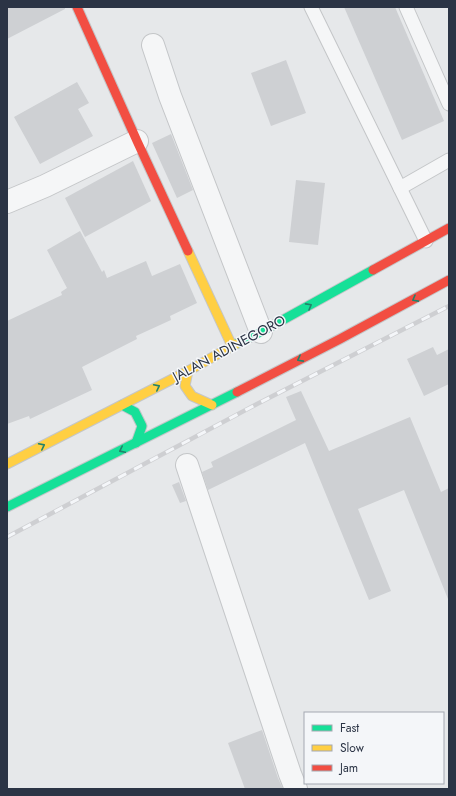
<svg xmlns="http://www.w3.org/2000/svg" width="456" height="796" font-family="Jost,sans-serif">
  <rect width="100%" height="100%" fill="#e6e8ea"/>
  <g fill="#ced0d3">
    <path d="M7,7H65V9L7,39Z"/>
    <path d="M344,7H395L444,121L402,140Z"/>
    <path d="M286,60L306,113L271,126L251,73Z"/>
    <path d="M77,82L89,103L78,109L93,136L40,164L14,117Z"/>
    <path d="M171,134L193,190L177,198L152,143Z"/>
    <path d="M133,161L151,201L85,237L65,198Z"/>
    <path d="M296,180L325,183L318,245L289,242Z"/>
    <path d="M80,231L102,272L104,270L107,278L146,261L152,276L180,264L197,303L170,316L171,320L136,336L137,339L82,367L92,390L30,419L29,416L7,424V321L62,295L61,292L67,288L47,250Z"/>
    <path d="M433,347L437,355L449,349V384L424,396L407,359Z"/>
    <path d="M301,391L329,451L410,417L441,492L449,488V599H448L404,490L358,509L391,591L369,600L305,443L208,490L202,472L213,467L211,462L296,420L286,397Z"/>
    <path d="M179,482L186,501L180,503L172,485Z"/>
    <path d="M262,730L278,778L283,789H245L228,743Z"/>
  </g>
  <g fill="none" stroke-linecap="round" stroke-linejoin="round">
    <g stroke="#c4c6c8" stroke-width="15">
      <g id="lane">
        <path d="M311,7L426,241"/>
        <path d="M406,7L449,104"/>
        <path d="M400,188L449,160"/>
      </g>
    </g>
    <g stroke="#c4c6c8" stroke-width="24">
      <g id="street">
        <path d="M153,45L170,96L261,332"/>
        <path d="M7,202L45,186L137,141"/>
        <path d="M187,465L290,774L296,789"/>
      </g>
    </g>
    <g stroke="#c4c6c8" stroke-width="11">
      <g id="fast">
        <path d="M236,344L261,332L373,270"/>
        <path d="M122,405L135,412L142,426L136,443"/>
        <path d="M7,507L237,392"/>
      </g>
    </g>
    <g stroke="#c4c6c8" stroke-width="11">
      <g id="slow">
        <path d="M188,251L232,346"/>
        <path d="M188,371L185,386L192,396L212,405"/>
        <path d="M7,464L188,371L236,344"/>
      </g>
    </g>
    <g stroke="#c4c6c8" stroke-width="11">
      <g id="jam">
        <path d="M77,7L137,141L188,251"/>
        <path d="M373,270L449,228"/>
        <path d="M237,392L340,339L449,280"/>
      </g>
    </g>
    <use href="#lane" stroke="#f5f6f7" stroke-width="13"/>
    <use href="#street" stroke="#f5f6f7" stroke-width="22"/>
    <use href="#fast" stroke="#16e098" stroke-width="9"/>
    <use href="#slow" stroke="#ffcf43" stroke-width="9"/>
    <use href="#jam" stroke="#f24e42" stroke-width="9"/>
    <g stroke="#cecfd2" stroke-width="4.5">
      <path id="rail" d="M7,537L257,404L449,306"/>
    </g>
    <use href="#rail" stroke="#f4f6f9" stroke-width="3" stroke-dasharray="9" stroke-linecap="butt"/>
  </g>
  <defs><path id="oneway-chevron" d="M-2-3.5L2.5 0L-2 3.5" fill="none" stroke-width="1.6" stroke-linecap="round" stroke-linejoin="round"/></defs>
  <g stroke="#22816a">
    <use href="#oneway-chevron" transform="translate(415 299) rotate(151)"/>
    <use href="#oneway-chevron" transform="translate(309 306) rotate(-29)"/>
    <use href="#oneway-chevron" transform="translate(300 359) rotate(152)"/>
    <use href="#oneway-chevron" transform="translate(157 387) rotate(-27)"/>
    <use href="#oneway-chevron" transform="translate(42 446) rotate(-27)"/>
    <use href="#oneway-chevron" transform="translate(122 450) rotate(154)"/>
  </g>
  <g text-anchor="middle" dominant-baseline="central" stroke-width="3" stroke-linejoin="round" paint-order="stroke">
    <g font-size="14" fill="#2b3445" stroke="#f4f6f9">
      <text transform="translate(229 348) rotate(-28)">JALAN ADINEGORO</text>
    </g>
  </g>
  <rect width="456" height="796" fill="none" stroke="#2b3445" stroke-width="16"/>
  <rect x="304" y="712" width="140" height="72" fill="#f4f6f9" stroke="#a4a8b1"/>
  <rect x="312" y="725" width="20" height="6" fill="#16e098" stroke="#a4a8b1"/>
  <text x="340" y="732" font-size="12" fill="#2b3445">Fast</text>
  <rect x="312" y="745" width="20" height="6" fill="#ffcf43" stroke="#a4a8b1"/>
  <text x="340" y="752" font-size="12" fill="#2b3445">Slow</text>
  <rect x="312" y="765" width="20" height="6" fill="#f24e42" stroke="#a4a8b1"/>
  <text x="340" y="772" font-size="12" fill="#2b3445">Jam</text>
</svg>
